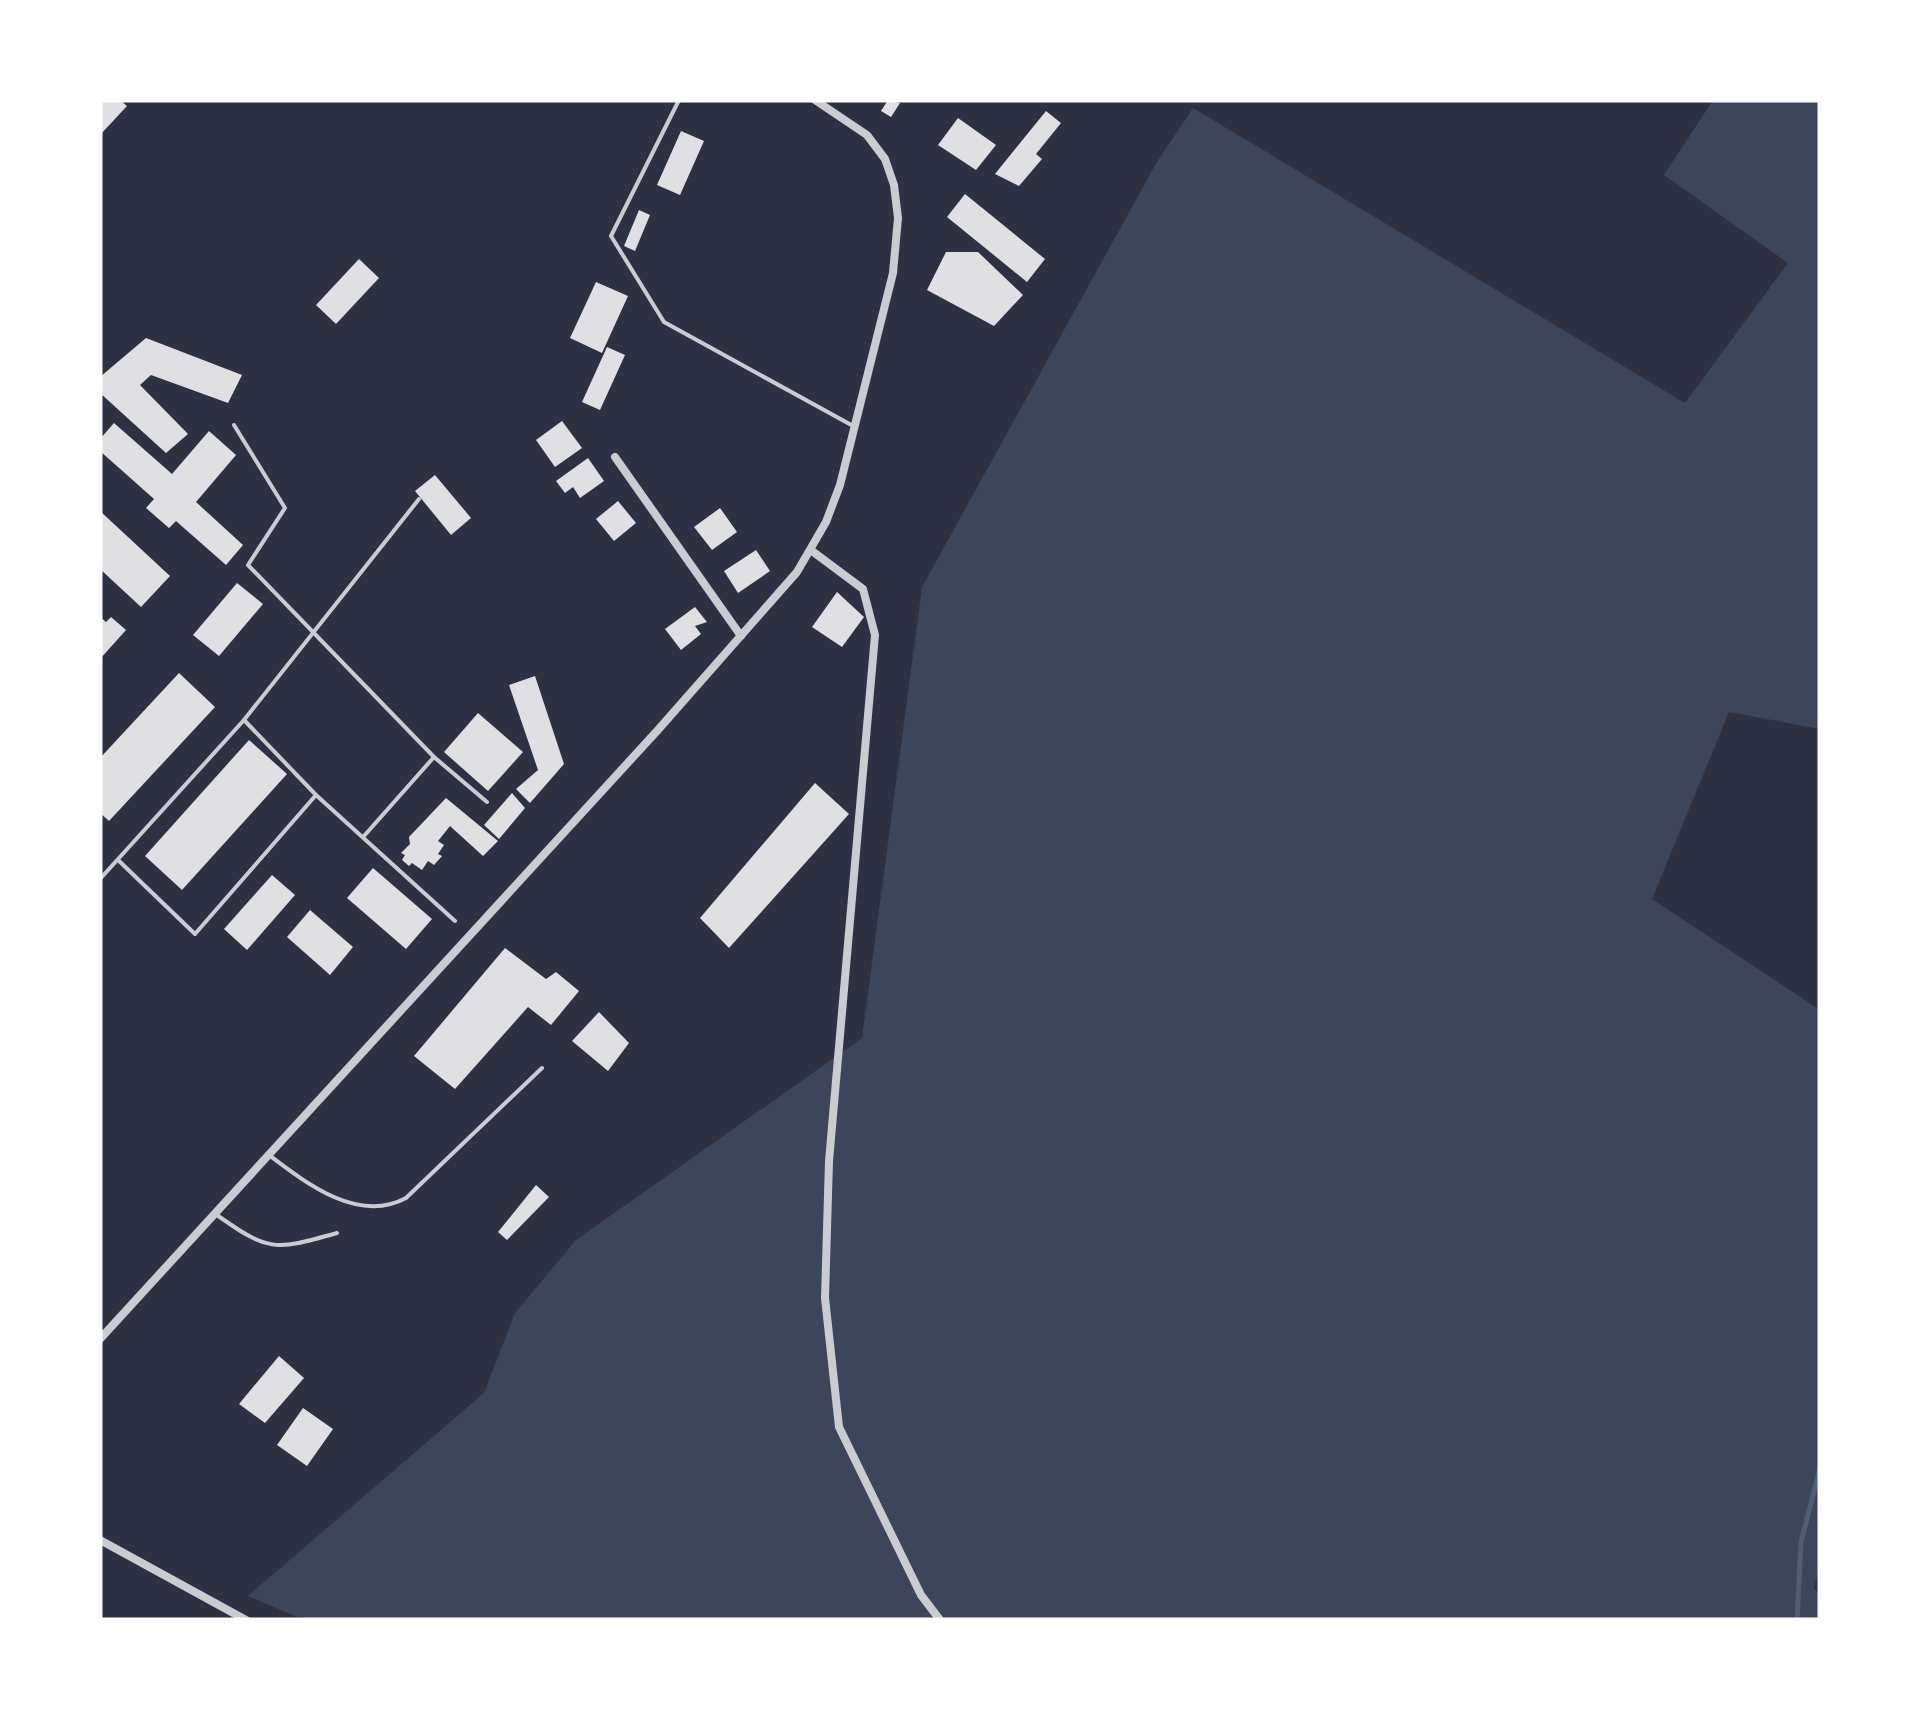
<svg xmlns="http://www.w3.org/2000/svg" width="1920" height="1720" font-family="'Roboto Condensed',sans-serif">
  <rect width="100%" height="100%" fill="#2d3142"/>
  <path fill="#3c4559" d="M1713,100H1820V729L1729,712L1652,899L1820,1010V1564L1814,1588L1820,1596V1620H304L248,1596L484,1393L515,1313L576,1240L862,1038L922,587L1158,160L1193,108L1685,403L1788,263L1664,175Z"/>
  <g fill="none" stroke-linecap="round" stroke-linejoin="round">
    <path stroke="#4f5d75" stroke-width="5" d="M1797,1620L1801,1542L1820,1468"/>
  </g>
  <g fill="#e0e0e3">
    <path d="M102,100H120L127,106L100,135Z"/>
    <path d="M888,100L900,103L891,117L881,111Z"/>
    <path d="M1046,111L1061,123L1036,154L1042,159L1019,186L995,174Z"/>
    <path d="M958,118L996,145L976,170L938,145Z"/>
    <path d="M681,131L704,141L680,195L657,185Z"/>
    <path d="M965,194L1045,259L1027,282L947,217Z"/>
    <path d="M639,210L650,215L635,251L624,246Z"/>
    <path d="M946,252H978L1023,295L994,326L927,290Z"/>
    <path d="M359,259L379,278L336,324L316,305Z"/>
    <path d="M596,282L628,296L602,353L570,338Z"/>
    <path d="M146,338L242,375L228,403L151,375L140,385L188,434L166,453L100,393V377Z"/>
    <path d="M607,347L625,355L600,410L582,402Z"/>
    <path d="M562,421L582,448L555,467L536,440Z"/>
    <path d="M114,423L172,474L209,431L236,455L196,502L243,545L226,565L176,521L169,528L146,508L154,499L100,451V439Z"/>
    <path d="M588,458L604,481L580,498L573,487L565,493L556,481Z"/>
    <path d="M435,475L471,518L451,535L415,491Z"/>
    <path d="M618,501L636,523L614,541L596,519Z"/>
    <path d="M720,508L737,532L712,550L694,527Z"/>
    <path d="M100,511L170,576L141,607L100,569Z"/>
    <path d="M756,550L770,571L738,593L724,571Z"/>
    <path d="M237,583L263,604L219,656L193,635Z"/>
    <path d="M837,592L864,617L842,647L812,627Z"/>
    <path d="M695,607L707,622L695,626L701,634L681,650L665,629Z"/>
    <path d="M100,617L106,622L111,617L126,630L100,659Z"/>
    <path d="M179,673L215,707L109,821L100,813V758Z"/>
    <path d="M535,676L564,764L530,803L516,789L538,770L509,685Z"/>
    <path d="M478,713L523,752L488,791L444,752Z"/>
    <path d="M249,740L287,774L182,890L145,856Z"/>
    <path d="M815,783L849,814L729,948L700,918Z"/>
    <path d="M512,793L525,808L499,839L484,825Z"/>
    <path d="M446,798L498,841L483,856L450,826L438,841L444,845L438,854L442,856L434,865L428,861L422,870L412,863L409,866L402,860L405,855L401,853L410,844L409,837Z"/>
    <path d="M373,868L432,919L406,949L347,898Z"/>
    <path d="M272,875L295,895L247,950L224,929Z"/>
    <path d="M310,910L353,947L330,975L287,937Z"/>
    <path d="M505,948L546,979L556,972L579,991L551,1025L528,1007L455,1089L414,1056Z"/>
    <path d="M599,1012L629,1043L608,1071L572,1041Z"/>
    <path d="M536,1185L549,1197L507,1240L498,1232Z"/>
    <path d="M279,1356L304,1378L265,1423L239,1404Z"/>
    <path d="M303,1408L333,1429L307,1466L277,1445Z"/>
  </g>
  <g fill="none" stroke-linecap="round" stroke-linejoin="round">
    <g stroke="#caccd0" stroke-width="4">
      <path d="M679,100L611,236L664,322L855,427"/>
      <path d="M234,425L285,508L248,565L434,757L487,802"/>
      <path d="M244,720L316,795L455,921"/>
      <path d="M364,836L434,757"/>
      <path d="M118,860L195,934L316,795"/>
      <path d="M100,879L244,720L419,499"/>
      <path d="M269,1155C306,1183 358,1224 406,1198L542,1068"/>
      <path d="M214,1213C269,1252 273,1251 337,1233"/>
    </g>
    <g stroke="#caccd0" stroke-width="8">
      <path d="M615,457L741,636"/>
      <path d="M812,551L863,589L875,635L829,1161L825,1298L839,1427L921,1595L940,1620"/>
      <path d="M100,1339L657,731L797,572L826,522L840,485L893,273L898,218L894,185L885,159L867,135L815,100"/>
      <path d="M100,1540L246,1620"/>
    </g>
  </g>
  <rect width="1920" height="1720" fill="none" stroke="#ffffff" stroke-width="205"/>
</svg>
